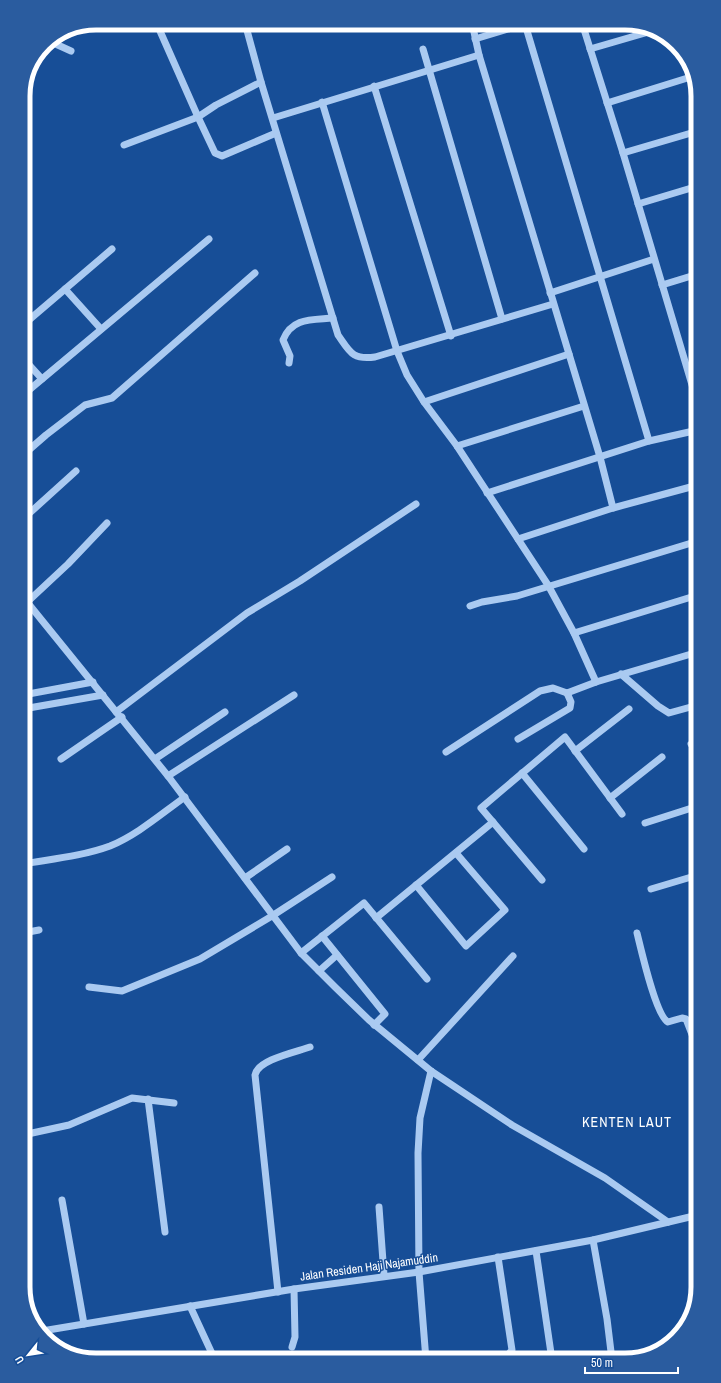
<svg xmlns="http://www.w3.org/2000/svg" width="721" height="1383" font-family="'Archivo Narrow',sans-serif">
  <rect width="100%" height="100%" fill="#174e97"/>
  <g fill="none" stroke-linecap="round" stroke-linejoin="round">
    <g stroke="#aacaf1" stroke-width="7">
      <path d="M245,23L261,82"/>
      <path d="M472,23L479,55L600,457L613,508"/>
      <path d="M582,23L623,153L698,405"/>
      <path d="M525,24L649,441"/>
      <path d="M160,31L198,117L216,105L261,82L338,335C350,352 352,360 375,357L553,304"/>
      <path d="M475,39L528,23"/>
      <path d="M49,41L71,51"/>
      <path d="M423,49L502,319"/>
      <path d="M590,49L652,31"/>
      <path d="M374,86L451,336"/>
      <path d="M322,102L397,351L407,375L424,402L457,446L548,585L574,633L596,682"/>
      <path d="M607,103L694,76"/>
      <path d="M273,118L479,55"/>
      <path d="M124,145L198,117L215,153L222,156L276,133"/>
      <path d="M623,153L698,131"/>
      <path d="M692,188L698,210"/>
      <path d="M638,204L698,186"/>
      <path d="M662,285L698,274"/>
      <path d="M65,289L101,329"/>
      <path d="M550,293L654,259"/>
      <path d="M23,325L112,249"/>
      <path d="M23,358L42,379"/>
      <path d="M289,363L290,356L283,340C292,317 313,320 333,318"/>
      <path d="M23,395L209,239"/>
      <path d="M424,402L569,354"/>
      <path d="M457,446L584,406"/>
      <path d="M23,455L46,435L85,405L112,398L255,273"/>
      <path d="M487,493L649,441L698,430"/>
      <path d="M23,519L76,471"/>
      <path d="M518,539L613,508L698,485"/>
      <path d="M23,597L168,776L301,953L335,987L369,1020L431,1071L512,1125L605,1178L668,1222"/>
      <path d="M23,606L68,564L107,523"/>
      <path d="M470,606L482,602L517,596L698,541"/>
      <path d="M574,633L698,595"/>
      <path d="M621,674L658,706L669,713L698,705"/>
      <path d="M23,695L93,682"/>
      <path d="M23,709L103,695"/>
      <path d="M116,712L247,613L300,581L416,504"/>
      <path d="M518,739L570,708L571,702L567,693"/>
      <path d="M691,744L698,742"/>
      <path d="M575,751L629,709"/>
      <path d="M446,752L540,691L553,688L567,693L596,682L698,652"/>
      <path d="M61,759L122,717"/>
      <path d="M155,759L225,712"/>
      <path d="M522,773L584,849"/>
      <path d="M168,776L294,695"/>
      <path d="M610,798L662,757"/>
      <path d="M645,823L698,806"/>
      <path d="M23,864C52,859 83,856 110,846C137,835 161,814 185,797"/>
      <path d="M245,878L287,849"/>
      <path d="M542,880L481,808L565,737L622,814"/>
      <path d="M416,885L466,946L505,910L456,853"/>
      <path d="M651,889L698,875"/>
      <path d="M376,918L493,822"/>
      <path d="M23,933L39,930"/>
      <path d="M637,933C641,949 656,1016 668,1022L682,1018L686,1019L698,1050"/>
      <path d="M322,936L385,1014L374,1025"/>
      <path d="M301,953L364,903L427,979"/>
      <path d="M319,971L337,955"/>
      <path d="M89,987L122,991L200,959L272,916L332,877"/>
      <path d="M418,1060L513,956"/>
      <path d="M148,1099L165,1232"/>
      <path d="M23,1135L69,1125L132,1098L174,1103"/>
      <path d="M62,1200L84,1324"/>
      <path d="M379,1207L384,1275"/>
      <path d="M593,1240L607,1319L612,1360"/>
      <path d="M536,1251L552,1360"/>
      <path d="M278,1292L255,1075C257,1060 296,1052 310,1047"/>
      <path d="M190,1306L215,1360"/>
      <path d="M42,1331L294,1289L419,1272L593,1240L698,1215"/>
      <path d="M292,1347L295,1337L294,1289"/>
      <path d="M426,1360L419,1272L418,1153L420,1118L431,1071"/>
      <path d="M490,1360L508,1355L512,1350L498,1257"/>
    </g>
  </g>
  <g text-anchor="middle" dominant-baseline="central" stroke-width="3" stroke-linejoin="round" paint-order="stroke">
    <g font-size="12" fill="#fff" stroke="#174e97">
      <text transform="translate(369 1267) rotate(-8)">Jalan Residen Haji Najamuddin</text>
    </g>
    <g font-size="14" letter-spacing="1" fill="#fff" stroke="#174e97">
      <text x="627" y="1122">KENTEN LAUT</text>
    </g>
  </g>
  <path d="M0 0H721V1383H0ZM96 30H625A66 66 0 0 1 691 96V1287A66 66 0 0 1 625 1353H96A66 66 0 0 1 30 1287V96A66 66 0 0 1 96 30Z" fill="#2a5c9f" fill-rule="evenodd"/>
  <path fill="none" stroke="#fff" stroke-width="5" d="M96 30H625A66 66 0 0 1 691 96V1287A66 66 0 0 1 625 1353H96A66 66 0 0 1 30 1287V96A66 66 0 0 1 96 30Z"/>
  <g transform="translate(28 1355) rotate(240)" stroke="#174e97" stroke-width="3" paint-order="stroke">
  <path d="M0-3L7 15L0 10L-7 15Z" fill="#ffffff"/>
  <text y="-6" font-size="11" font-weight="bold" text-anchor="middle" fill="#ffffff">U</text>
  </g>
  <path d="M585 1367v6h93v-6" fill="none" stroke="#ffffff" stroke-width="2"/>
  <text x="591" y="1367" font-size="12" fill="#ffffff" stroke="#174e97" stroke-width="3" paint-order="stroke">50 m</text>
</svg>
